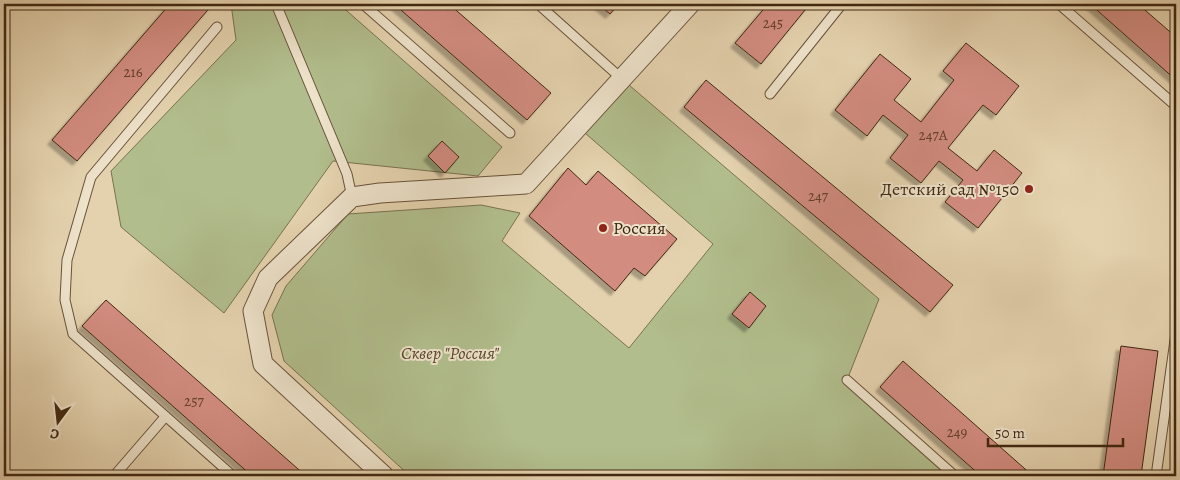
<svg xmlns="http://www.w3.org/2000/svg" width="1180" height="480" font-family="Alegreya,serif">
  <defs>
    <filter id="shadow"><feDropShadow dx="-4.5" dy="4.5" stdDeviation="1" flood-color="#0004"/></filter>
  </defs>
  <rect width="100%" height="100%" fill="#e4d2ae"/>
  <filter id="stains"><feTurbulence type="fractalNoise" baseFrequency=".004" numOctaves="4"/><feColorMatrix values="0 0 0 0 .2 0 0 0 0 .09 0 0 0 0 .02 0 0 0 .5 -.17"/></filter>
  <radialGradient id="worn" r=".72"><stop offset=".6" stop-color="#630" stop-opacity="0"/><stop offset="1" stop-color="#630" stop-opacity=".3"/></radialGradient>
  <g fill="#b1bd8c" stroke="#7a724f">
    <path d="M231,4H339L502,147L478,176L333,161L224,313L121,227L111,171L236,40Z"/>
    <path d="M622,79L879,299L847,380L955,476H410L284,361L272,315L286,286L348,214L481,205L520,213L502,241L629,348L713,244L578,127Z"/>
  </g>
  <g fill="#d28c80" stroke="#422812" filter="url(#shadow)">
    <path d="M170,4H213L77,161L52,140Z"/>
    <path d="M394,4H449L551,93L527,120Z"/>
    <path d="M598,4H619L610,14Z"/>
    <path d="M768,4H810L761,64L735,43Z"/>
    <path d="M1090,4H1138L1176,37V80Z"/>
    <path d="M966,43L1019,86L996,115L983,105L948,148L977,171L994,150L1022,173L978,228L945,202L963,180L939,161L921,183L890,158L908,135L883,115L867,136L835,110L880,54L911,79L894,100L921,122L954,80L943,71Z"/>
    <path d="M706,80L953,285L930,312L684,107Z"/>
    <path d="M442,141L459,157L445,173L428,156Z"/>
    <path d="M568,168L586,185L598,171L677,239L645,276L634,268L615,291L529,216Z"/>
    <path d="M750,292L766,306L749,328L732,314Z"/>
    <path d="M106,300L306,476H252L82,326Z"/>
    <path d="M1121,346L1158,351L1141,476H1103Z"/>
    <path d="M903,361L1033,476H981L880,387Z"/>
  </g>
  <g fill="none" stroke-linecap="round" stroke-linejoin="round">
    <g stroke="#6a5239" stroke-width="11">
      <g id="lane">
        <path d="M276,4L347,174L352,197"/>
        <path d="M363,4L510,133"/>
        <path d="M538,4L622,79"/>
        <path d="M1059,4L1176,106"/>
        <path d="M217,27L91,177L67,260L65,300L73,334L233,476"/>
        <path d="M770,94L842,4"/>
        <path d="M847,380L955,476"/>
        <path d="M114,476L165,417"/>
        <path d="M1156,476L1176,333"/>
      </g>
    </g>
    <g stroke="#6a5239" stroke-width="21">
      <path id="street" d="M384,476L263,364L253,311L268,278L352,197L380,193L526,184L690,4"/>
    </g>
    <use href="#lane" stroke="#ede2ca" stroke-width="9"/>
    <use href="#street" stroke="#ede2ca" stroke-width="19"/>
  </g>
  <g fill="#8f2418" stroke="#ede2ca" stroke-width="2">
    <circle cx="1029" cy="189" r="5"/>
    <circle cx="603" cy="228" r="5"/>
  </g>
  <g text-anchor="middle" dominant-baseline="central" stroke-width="4" stroke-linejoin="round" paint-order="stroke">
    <g font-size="15" fill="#66412e">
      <text x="773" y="23">245</text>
      <text x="133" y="72">216</text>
      <text x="933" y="135">247А</text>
      <text x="818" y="196">247</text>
      <text x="194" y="401">257</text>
      <text x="957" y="432">249</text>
    </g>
    <g font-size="18" fill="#422812" stroke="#ede2ca" text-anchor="end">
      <text x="1019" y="189">Детский сад №150</text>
      <text x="613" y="228" text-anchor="start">Россия</text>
    </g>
    <g font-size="18" font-style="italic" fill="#58462a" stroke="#ede2ca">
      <text x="450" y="353">Сквер "Россия"</text>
    </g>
  </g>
  <rect width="1180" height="480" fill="none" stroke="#e4d2ae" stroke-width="20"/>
  <rect x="5" y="5" width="1170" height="470" fill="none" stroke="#422812" stroke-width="2.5"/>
  <rect x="10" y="10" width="1160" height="460" fill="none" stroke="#422812"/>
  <g transform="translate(58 422) rotate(195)" stroke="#ede2ca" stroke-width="4" paint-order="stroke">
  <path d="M0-4L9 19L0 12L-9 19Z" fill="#422812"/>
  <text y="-8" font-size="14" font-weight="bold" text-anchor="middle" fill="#422812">С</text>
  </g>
  <path d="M988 438v8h135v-8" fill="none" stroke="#422812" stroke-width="2.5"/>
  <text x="995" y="438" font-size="15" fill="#422812" stroke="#ede2ca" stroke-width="4" paint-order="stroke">50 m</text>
  <rect width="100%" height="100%" filter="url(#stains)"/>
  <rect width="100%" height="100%" fill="url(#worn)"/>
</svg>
